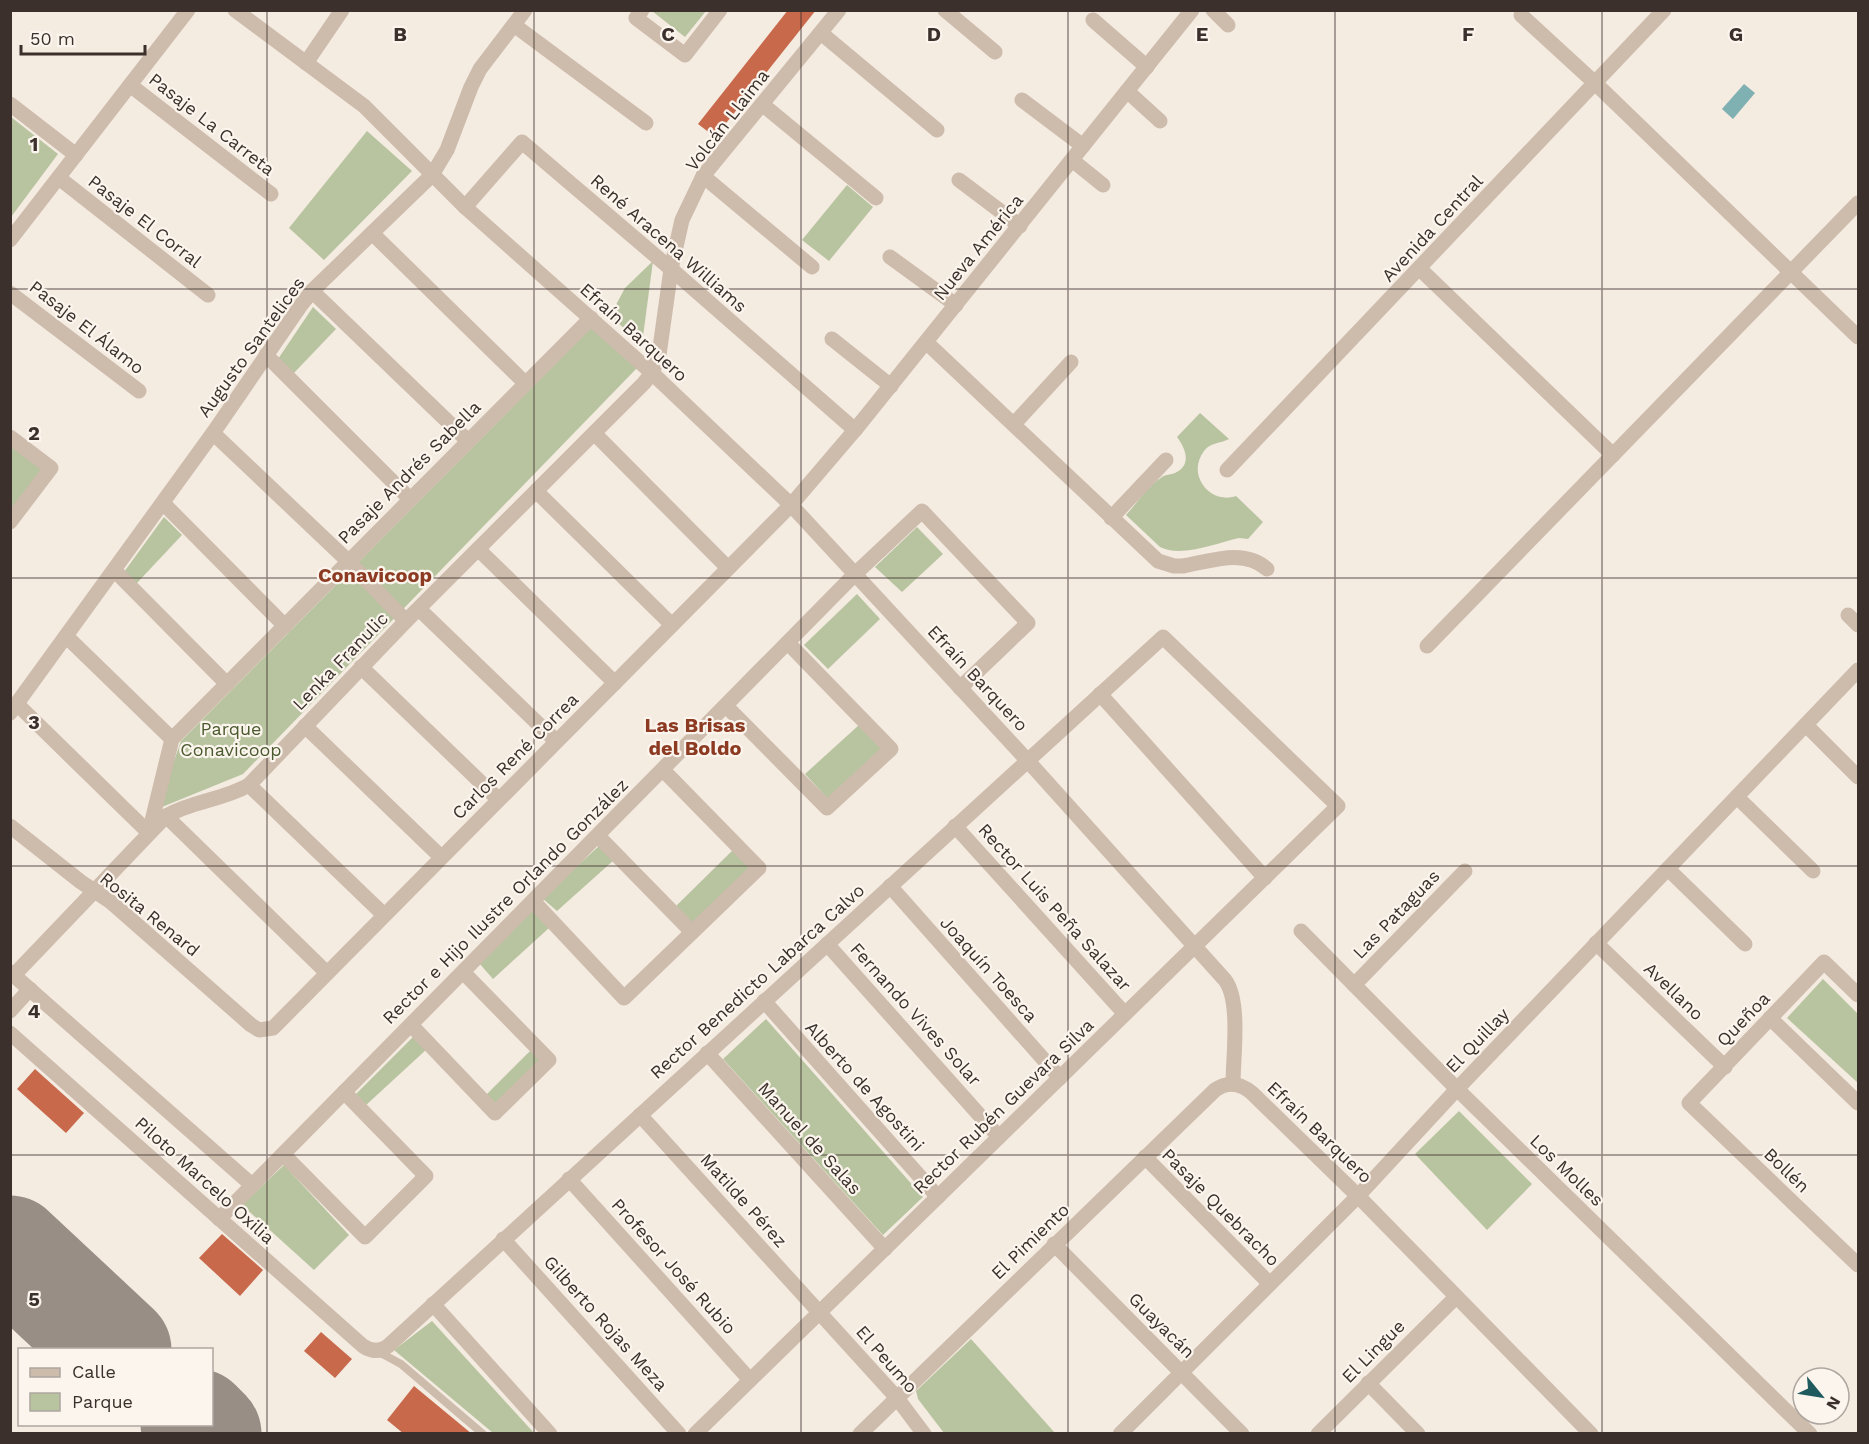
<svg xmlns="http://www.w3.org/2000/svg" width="1869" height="1444" font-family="'Work Sans',sans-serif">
  <rect width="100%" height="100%" fill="#f4ebe1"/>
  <g fill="#b8c4a0">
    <path d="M652,11H706L685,37Z"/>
    <path d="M11,117L58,154L11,217H10Z"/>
    <path d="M367,131L412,171L324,260L289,228Z"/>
    <path d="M847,185L873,207L829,261L802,240Z"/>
    <path d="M653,261L642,344L610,316L625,288Z"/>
    <path d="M313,307L336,329L291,376L276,362Z"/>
    <path d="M592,327L637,368L243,774L157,809L181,741Z"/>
    <path d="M1200,413L1229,439C1220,444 1211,442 1204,451C1186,475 1210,505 1236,496L1263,522L1248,539L1239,538C1217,543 1181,558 1160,547L1126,515C1137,503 1148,486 1162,477C1166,474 1171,475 1175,473C1192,465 1186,449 1177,437Z"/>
    <path d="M10,444L43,468L10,512Z"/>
    <path d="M164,517L182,535L136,584L124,572Z"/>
    <path d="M917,527L943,554L902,592L875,567Z"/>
    <path d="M857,594L880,619L828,669L804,645Z"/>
    <path d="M859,725L881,749L828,799L805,774Z"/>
    <path d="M599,846L614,860L557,911L542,898Z"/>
    <path d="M735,848L755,867L693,928L674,908Z"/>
    <path d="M532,910L549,928L493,979L479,963Z"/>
    <path d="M1823,979L1858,1014V1083L1787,1018Z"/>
    <path d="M766,1019L923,1197L883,1235L723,1059Z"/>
    <path d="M415,1035L428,1048L365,1106L354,1096Z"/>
    <path d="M532,1049L544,1061L495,1109L484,1097Z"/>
    <path d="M1459,1111L1532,1184L1487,1230L1415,1154Z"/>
    <path d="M284,1165L349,1235L314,1270L242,1205Z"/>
    <path d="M432,1321L534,1433H493L394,1350Z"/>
    <path d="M971,1339L1055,1433H944L918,1399L916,1391Z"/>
  </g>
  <path fill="#7fb0b2" d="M1744,84L1755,93L1733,119L1722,109Z"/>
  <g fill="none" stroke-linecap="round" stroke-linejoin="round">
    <g stroke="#988e86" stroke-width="111">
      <path d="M10,1251L116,1350"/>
      <path d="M196,1424L206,1434"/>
    </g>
  </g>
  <g fill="#c8694b">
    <path d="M788,10H816L715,137L698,124Z"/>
    <path d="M35,1069L84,1113L66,1133L17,1089Z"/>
    <path d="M222,1234L263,1270L240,1296L199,1258Z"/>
    <path d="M321,1332L352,1359L335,1378L304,1351Z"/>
    <path d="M414,1386L472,1434H404L387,1420Z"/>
  </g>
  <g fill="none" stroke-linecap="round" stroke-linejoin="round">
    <path stroke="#cdbbac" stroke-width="8" d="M377,1351L401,1364L483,1434"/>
    <g stroke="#cdbbac" stroke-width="15">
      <path d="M235,10L364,106L465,207L652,373L791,505L1027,760L1225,980C1241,1001 1233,1057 1233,1084"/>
      <path d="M642,10L636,18L685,55L720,10"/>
      <path d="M945,10L995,52"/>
      <path d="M1213,10L1228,25"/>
      <path d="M1521,15L1595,83L1858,337"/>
      <path d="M1093,20L1147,67"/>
      <path d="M514,25L646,123"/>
      <path d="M821,33L937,130"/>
      <path d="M306,63L342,10"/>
      <path d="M130,85L271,194"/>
      <path d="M1127,91L1160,121"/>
      <path d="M1022,100L1083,146"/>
      <path d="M10,104L76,155"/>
      <path d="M762,104L876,198"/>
      <path d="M1072,160L1103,185"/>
      <path d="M703,176L812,267"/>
      <path d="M59,178L208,295"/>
      <path d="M959,180L1020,226"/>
      <path d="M465,207L522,142L671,269L855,430"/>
      <path d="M372,233L525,383"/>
      <path d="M10,240L188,10"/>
      <path d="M890,257L956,305"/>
      <path d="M1420,269L1613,455"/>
      <path d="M312,291L468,441"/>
      <path d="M10,293L139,391"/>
      <path d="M832,339L891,386"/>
      <path d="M926,342L1158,561L1174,566H1183C1211,561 1244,548 1267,569"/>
      <path d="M266,355L410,499"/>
      <path d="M1014,424L1071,362"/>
      <path d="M213,433L348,561L406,621"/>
      <path d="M594,433L728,568"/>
      <path d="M10,437L51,468L10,522"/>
      <path d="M1227,470L1664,10"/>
      <path d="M536,491L672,625"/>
      <path d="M163,503L285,626"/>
      <path d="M1111,518L1166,460"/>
      <path d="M479,550L615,683"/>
      <path d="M114,570L227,684"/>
      <path d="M419,609L556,741"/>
      <path d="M1848,615L1858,625"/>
      <path d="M66,636L172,739"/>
      <path d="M1427,646L1858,203"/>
      <path d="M361,667L498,799"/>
      <path d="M1100,694L1265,878"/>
      <path d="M17,704L149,833"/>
      <path d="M726,706L827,808L891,749L788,643"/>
      <path d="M10,713L213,433L301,305L312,291L432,175L447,150L471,87L480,69L525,10"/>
      <path d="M1806,725L1858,777"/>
      <path d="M305,726L441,857"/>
      <path d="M249,785L384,915"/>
      <path d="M1737,797L1813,871"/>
      <path d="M166,816L327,973"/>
      <path d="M10,826L81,882L111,902L251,1025L259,1030L273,1028L791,505L855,430L1192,10"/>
      <path d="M955,826L1125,1014"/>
      <path d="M149,833L172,739L591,318"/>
      <path d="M598,836L692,932"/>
      <path d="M1668,869L1745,944"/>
      <path d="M890,886L1060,1078"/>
      <path d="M533,901L624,998L759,868L663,770"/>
      <path d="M1301,931L1457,1089L1810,1434"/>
      <path d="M1596,943L1725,1067"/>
      <path d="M827,944L999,1137"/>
      <path d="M10,972L252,1185"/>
      <path d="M14,975L166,816C192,801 223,800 249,785L406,621L644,383L652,373L659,355L671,269L682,220L703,176L839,10"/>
      <path d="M1354,985L1465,871"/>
      <path d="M1858,995L1824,962L1689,1103L1858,1265"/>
      <path d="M764,1001L938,1197"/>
      <path d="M10,1011L30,989"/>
      <path d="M1770,1018L1858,1103"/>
      <path d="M411,1025L495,1113L549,1060L463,972"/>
      <path d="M10,1033L363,1346C372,1352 380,1352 388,1346L1163,637L1338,806L695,1434"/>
      <path d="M707,1053L885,1249"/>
      <path d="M640,1115L897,1398L924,1434"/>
      <path d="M283,1154L365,1237L426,1176L344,1092"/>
      <path d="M1145,1157L1270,1284"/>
      <path d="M569,1179L750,1380"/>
      <path d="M219,1219L855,574L922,511L1028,623L960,688"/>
      <path d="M503,1239L679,1434"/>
      <path d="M1054,1244L1242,1434"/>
      <path d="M433,1304L550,1434"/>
      <path d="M1368,1383L1418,1434"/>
      <path d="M860,1434L1215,1090C1228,1081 1240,1083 1252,1093L1358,1196L1591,1434"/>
      <path d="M1120,1434L1358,1196L1457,1089L1858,670"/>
      <path d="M1318,1434L1456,1297"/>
    </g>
  </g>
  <path fill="none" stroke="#3b302b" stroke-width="1.5" stroke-opacity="0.55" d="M267,10V1434M534,10V1434M801,10V1434M1068,10V1434M1335,10V1434M1602,10V1434M10,289H1858M10,578H1858M10,866H1858M10,1155H1858"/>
  <g text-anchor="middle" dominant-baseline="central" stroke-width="4.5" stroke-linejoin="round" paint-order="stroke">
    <g font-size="18" fill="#3b302b" stroke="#fbf5ee">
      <text transform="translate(727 120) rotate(-52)">Volcán Llaima</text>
      <text transform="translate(212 124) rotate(38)">Pasaje La Carreta</text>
      <text transform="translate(145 221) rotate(38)">Pasaje El Corral</text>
      <text transform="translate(1432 228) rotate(-47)">Avenida Central</text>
      <text transform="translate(669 243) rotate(41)">René Aracena Williams</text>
      <text transform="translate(978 247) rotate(-51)">Nueva América</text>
      <text transform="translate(87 327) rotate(38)">Pasaje El Álamo</text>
      <text transform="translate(634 332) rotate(42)">Efraín Barquero</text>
      <text transform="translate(251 347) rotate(-54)">Augusto Santelices</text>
      <text transform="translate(409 472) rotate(-45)">Pasaje Andrés Sabella</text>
      <text transform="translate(340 661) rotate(-46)">Lenka Franulic</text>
      <text transform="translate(978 678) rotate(47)">Efraín Barquero</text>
      <text transform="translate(515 756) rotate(-45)">Carlos René Correa</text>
      <text transform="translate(505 901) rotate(-45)">Rector e Hijo Ilustre Orlando González</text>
      <text transform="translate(1055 907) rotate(48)">Rector Luis Peña Salazar</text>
      <text transform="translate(150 914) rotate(39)">Rosita Renard</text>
      <text transform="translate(1396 914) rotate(-46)">Las Pataguas</text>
      <text transform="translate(989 969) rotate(48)">Joaquín Toesca</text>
      <text transform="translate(757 981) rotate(-42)">Rector Benedicto Labarca Calvo</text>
      <text transform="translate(1674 991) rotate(44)">Avellano</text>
      <text transform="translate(916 1014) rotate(48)">Fernando Vives Solar</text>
      <text transform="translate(1743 1019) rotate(-46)">Queñoa</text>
      <text transform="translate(1477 1040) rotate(-46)">El Quillay</text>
      <text transform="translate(865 1086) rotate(48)">Alberto de Agostini</text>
      <text transform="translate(1003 1106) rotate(-44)">Rector Rubén Guevara Silva</text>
      <text transform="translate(1320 1132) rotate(44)">Efraín Barquero</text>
      <text transform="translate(810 1138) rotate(48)">Manuel de Salas</text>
      <text transform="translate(1567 1170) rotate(44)">Los Molles</text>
      <text transform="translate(1787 1170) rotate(44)">Bollén</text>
      <text transform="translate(205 1180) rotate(42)">Piloto Marcelo Oxilia</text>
      <text transform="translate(744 1200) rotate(48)">Matilde Pérez</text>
      <text transform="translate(1221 1207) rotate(45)">Pasaje Quebracho</text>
      <text transform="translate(1030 1241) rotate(-44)">El Pimiento</text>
      <text transform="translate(674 1266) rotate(48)">Profesor José Rubio</text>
      <text transform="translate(606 1323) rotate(48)">Gilberto Rojas Meza</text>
      <text transform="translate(1162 1325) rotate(45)">Guayacán</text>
      <text transform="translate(1373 1351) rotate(-45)">El Lingue</text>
      <text transform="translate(887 1359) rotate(49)">El Peumo</text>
    </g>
    <g font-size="18" fill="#4a5a2e" stroke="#fbf5ee">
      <text x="231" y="728">Parque<tspan x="231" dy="21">Conavicoop</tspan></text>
    </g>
    <g font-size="20" font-weight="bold" fill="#8c3b22" stroke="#fbf5ee">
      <text x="375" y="575">Conavicoop</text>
      <text x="695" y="725">Las Brisas<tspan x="695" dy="23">del Boldo</tspan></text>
    </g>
  </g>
  <g font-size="20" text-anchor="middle" font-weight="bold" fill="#3b302b" stroke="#fbf5ee" stroke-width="4.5" stroke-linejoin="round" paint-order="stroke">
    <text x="400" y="41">B</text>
    <text x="668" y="41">C</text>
    <text x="934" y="41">D</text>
    <text x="1202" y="41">E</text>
    <text x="1468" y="41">F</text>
    <text x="1736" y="41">G</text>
    <text x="34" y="151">1</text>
    <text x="34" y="440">2</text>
    <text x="34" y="729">3</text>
    <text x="34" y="1018">4</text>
    <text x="34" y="1306">5</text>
  </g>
  <rect width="1869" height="1444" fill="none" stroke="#3b302b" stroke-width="24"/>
  <rect x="18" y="1348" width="195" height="78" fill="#fbf5ee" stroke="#aea6a0" stroke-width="1.5"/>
  <rect x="30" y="1368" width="30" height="9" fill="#cdbbac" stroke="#aea6a0" stroke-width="1.5"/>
  <text x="72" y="1378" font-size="18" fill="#3b302b">Calle</text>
  <rect x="30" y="1393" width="30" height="18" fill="#b8c4a0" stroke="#aea6a0" stroke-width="1.5"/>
  <text x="72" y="1408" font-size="18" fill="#3b302b">Parque</text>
  <g transform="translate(1821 1396) rotate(120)"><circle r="28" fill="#fbf5ee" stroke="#aea6a0" stroke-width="1.5"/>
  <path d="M0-4.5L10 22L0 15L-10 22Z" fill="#1f5a5e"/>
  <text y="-9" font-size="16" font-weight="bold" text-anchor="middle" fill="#3b302b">N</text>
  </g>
  <path d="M21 45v9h124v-9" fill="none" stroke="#3b302b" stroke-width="3"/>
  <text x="30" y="45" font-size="18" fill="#3b302b" stroke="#fbf5ee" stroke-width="4.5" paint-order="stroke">50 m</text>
</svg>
